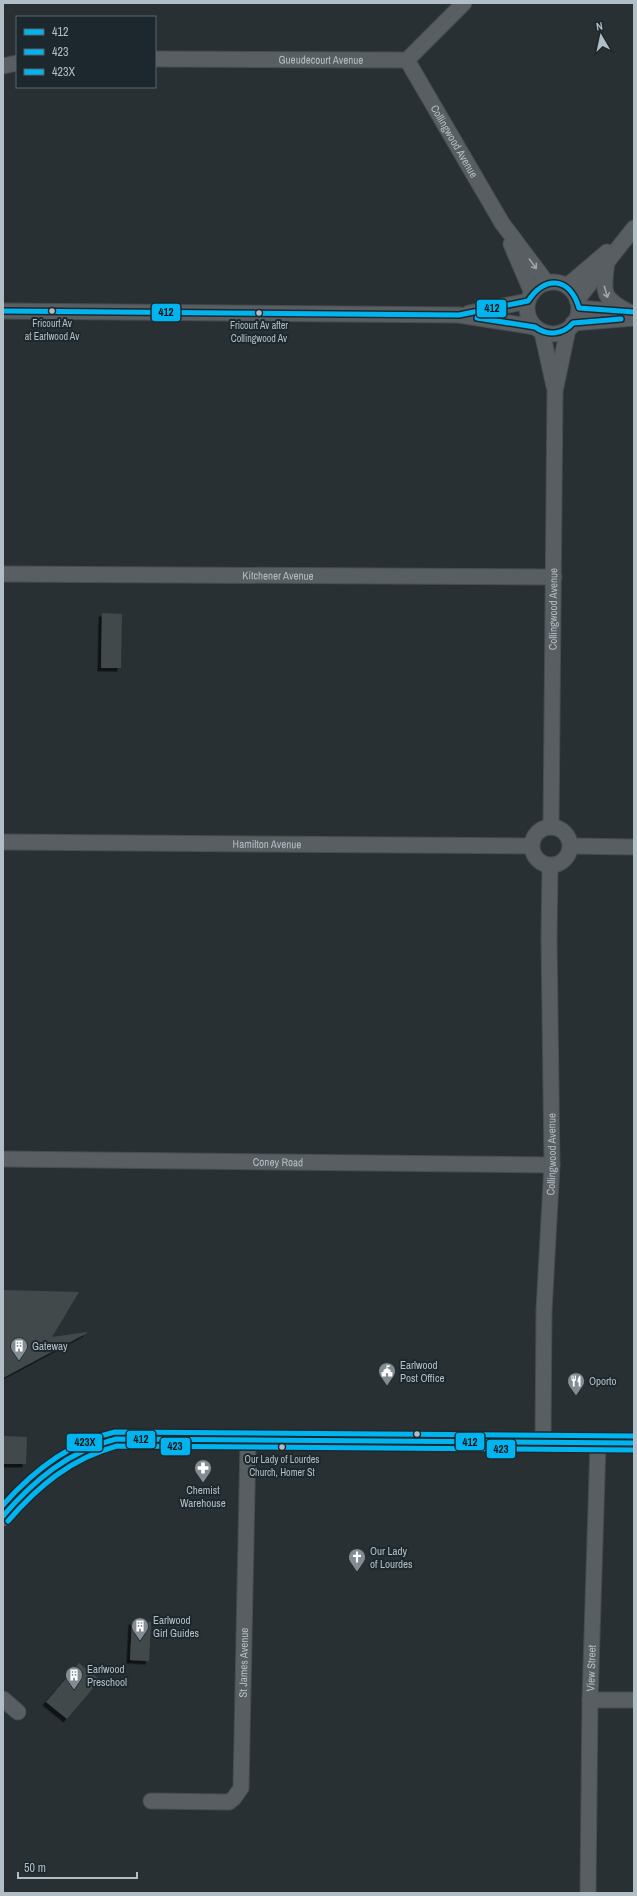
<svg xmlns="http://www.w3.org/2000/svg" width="637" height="1896" font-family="'Archivo Narrow',sans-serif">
  <defs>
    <filter id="shadow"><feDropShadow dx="-3.5" dy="3.5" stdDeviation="0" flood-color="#0009"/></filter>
  </defs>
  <rect width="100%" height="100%" fill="#293034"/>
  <g fill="#42484c" filter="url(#shadow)">
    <path d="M102,613L122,614L121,668H101Z"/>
    <path d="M3,1290L79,1292L52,1337L87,1332V1333L3,1378Z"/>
    <path d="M3,1436L27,1437L26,1464H3Z"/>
    <path d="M132,1621L151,1622L149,1661L130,1660Z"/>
    <path d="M79,1663L100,1680L67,1719L46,1702Z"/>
  </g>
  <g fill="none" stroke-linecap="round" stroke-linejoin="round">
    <g stroke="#464c4f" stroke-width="17">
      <g id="minor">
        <path id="s1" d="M155,59L407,60L464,3"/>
        <path id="s2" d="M407,60L502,223L547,283"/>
        <path d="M3,66L17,63"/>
        <path d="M511,244L532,293"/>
        <path d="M607,262C603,292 601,298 629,312"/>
        <circle cx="553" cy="308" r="26"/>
        <path d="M567,286L607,252"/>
        <path d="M577,300L634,228"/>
        <path d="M579,308L625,312"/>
        <path d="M3,311L459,315L535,327"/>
        <path d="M469,313L528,301"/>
        <path d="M573,323L634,318"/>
        <path d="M542,332L554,386"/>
        <path id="s3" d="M3,574L554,577"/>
        <circle cx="551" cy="846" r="19"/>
        <path id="s4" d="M551,827L555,391L568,329"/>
        <path id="s5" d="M3,842L531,846"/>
        <path d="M571,846L634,847"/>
        <path id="s6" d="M3,1159L552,1165"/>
        <path id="s7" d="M543,1442L544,1310L552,1165L549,937L550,866"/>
        <path d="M3,1699L18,1712"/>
        <path d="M590,1700H634"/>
        <path id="s8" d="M151,1801L229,1802L234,1798L241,1788L248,1440"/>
        <path id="s9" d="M588,1893L590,1700L598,1443"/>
      </g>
    </g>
    <g stroke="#464d51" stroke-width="21">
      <path id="major" d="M3,1516C31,1482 72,1447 116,1439L634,1443"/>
    </g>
    <use href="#minor" stroke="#585e62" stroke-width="15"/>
    <use href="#major" stroke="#5a6064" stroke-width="19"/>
    <g stroke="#1d282e" stroke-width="8">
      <g id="bus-1">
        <path d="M3,311L459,315L528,301C545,275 570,277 579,308L634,312"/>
        <path d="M477,318L535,327C547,336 563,335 573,323L621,319"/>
        <path d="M3,1516C34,1480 69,1451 116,1439L634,1443"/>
      </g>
    </g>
    <g stroke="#1d282e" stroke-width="8">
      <path id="bus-2" d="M8,1521C38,1486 72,1458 117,1446L634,1450"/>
    </g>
    <g stroke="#1d282e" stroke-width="8">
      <path id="bus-3" d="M3,1505C33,1471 70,1442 115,1432L634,1436"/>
    </g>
    <use href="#bus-1" stroke="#00b5ef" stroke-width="5"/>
    <use href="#bus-2" stroke="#00b5ef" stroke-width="5"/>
    <use href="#bus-3" stroke="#00b5ef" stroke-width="5"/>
  </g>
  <defs><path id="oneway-shaft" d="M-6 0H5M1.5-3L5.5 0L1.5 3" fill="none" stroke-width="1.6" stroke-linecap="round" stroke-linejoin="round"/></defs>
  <g stroke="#9ca6ac">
    <use href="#oneway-shaft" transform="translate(533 264) rotate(53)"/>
    <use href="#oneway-shaft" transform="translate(606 292) rotate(74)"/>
  </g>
  <defs>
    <g id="building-pin" transform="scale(0.9)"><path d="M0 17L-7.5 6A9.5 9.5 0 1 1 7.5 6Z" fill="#828c92" stroke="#1d282e"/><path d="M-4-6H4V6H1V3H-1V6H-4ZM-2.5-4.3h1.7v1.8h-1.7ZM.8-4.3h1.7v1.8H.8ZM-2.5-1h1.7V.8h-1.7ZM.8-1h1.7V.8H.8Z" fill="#fff"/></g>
    <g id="civic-pin" transform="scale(0.9)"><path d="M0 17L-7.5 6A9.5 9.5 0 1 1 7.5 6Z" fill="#828c92" stroke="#1d282e"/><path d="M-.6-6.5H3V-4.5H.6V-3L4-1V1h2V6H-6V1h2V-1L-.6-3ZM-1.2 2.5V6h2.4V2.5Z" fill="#fff"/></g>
    <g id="restaurant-pin" transform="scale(0.9)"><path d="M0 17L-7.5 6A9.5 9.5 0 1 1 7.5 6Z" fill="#828c92" stroke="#1d282e"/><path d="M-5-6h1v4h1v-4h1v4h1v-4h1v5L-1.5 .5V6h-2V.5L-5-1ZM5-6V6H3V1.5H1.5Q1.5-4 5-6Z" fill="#fff"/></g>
    <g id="pharmacy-pin" transform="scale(0.9)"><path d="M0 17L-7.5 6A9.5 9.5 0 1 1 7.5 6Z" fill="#828c92" stroke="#1d282e"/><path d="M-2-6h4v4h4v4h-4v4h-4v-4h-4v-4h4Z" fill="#fff"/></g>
    <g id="church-pin" transform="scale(0.9)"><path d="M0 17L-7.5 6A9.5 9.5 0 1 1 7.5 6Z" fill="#828c92" stroke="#1d282e"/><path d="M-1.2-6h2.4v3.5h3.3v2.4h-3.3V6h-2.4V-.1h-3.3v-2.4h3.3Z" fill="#fff"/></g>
  </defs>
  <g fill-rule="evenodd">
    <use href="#building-pin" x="19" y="1346"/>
    <use href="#civic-pin" x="387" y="1371"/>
    <use href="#restaurant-pin" x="576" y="1381"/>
    <use href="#pharmacy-pin" x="203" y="1468"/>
    <use href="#church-pin" x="357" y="1557"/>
    <use href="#building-pin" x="140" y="1626"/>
    <use href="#building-pin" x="74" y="1675"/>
  </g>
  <g fill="#b2bec5" stroke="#1d282e" stroke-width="1.5">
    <circle cx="52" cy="311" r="3.5"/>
    <circle cx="259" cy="313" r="3.5"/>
    <circle cx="417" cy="1434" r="3.5"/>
    <circle cx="282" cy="1447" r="3.5"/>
  </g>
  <g text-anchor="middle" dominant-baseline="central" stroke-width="4" stroke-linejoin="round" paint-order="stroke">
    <g font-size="10" fill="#b2bec5" stroke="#1d282e">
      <text x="52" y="323">Fricourt Av<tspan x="52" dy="13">at Earlwood Av</tspan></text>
      <text x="259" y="325">Fricourt Av after<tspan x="259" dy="13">Collingwood Av</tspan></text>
      <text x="282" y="1459">Our Lady of Lourdes<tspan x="282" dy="13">Church, Homer St</tspan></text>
    </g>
    <g font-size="11" fill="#b2bec5" stroke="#1d282e">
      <text stroke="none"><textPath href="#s1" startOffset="166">Gueudecourt Avenue</textPath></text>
      <text stroke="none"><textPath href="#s2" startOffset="94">Collingwood Avenue</textPath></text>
      <text stroke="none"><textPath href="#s3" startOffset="275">Kitchener Avenue</textPath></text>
      <text stroke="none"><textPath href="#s4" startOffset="218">Collingwood Avenue</textPath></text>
      <text stroke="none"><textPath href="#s5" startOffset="264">Hamilton Avenue</textPath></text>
      <text stroke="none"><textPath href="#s7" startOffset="288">Collingwood Avenue</textPath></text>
      <text stroke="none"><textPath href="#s6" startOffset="275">Coney Road</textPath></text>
      <text stroke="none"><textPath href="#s8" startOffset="222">St James Avenue</textPath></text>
      <text stroke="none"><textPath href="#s9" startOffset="225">View Street</textPath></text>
    </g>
    <g font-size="11" fill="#b2bec5" stroke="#1d282e" text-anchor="start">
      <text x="32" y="1346">Gateway</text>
      <text x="400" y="1365">Earlwood<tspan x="400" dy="13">Post Office</tspan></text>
      <text x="589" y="1381">Oporto</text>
      <text x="203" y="1490" text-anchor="middle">Chemist<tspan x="203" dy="13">Warehouse</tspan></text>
      <text x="370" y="1551">Our Lady<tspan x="370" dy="13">of Lourdes</tspan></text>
      <text x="153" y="1620">Earlwood<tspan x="153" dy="13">Girl Guides</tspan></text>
      <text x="87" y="1669">Earlwood<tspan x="87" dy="13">Preschool</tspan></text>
    </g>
  </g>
  <g stroke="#1d282e" stroke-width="1.5">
    <rect x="476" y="299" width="31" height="19" rx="4" fill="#00b5ef"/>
    <rect x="151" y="303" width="30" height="19" rx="4" fill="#00b5ef"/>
    <rect x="126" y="1430" width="30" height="19" rx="4" fill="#00b5ef"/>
    <rect x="455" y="1432" width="30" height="19" rx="4" fill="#00b5ef"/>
    <rect x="66" y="1433" width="37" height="19" rx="4" fill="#00b5ef"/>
    <rect x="160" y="1437" width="31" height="19" rx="4" fill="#00b5ef"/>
    <rect x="486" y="1439" width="30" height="20" rx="4" fill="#00b5ef"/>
  </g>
  <g font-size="11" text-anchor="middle" font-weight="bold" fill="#111">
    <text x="492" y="312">412</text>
    <text x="166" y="316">412</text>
    <text x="141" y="1443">412</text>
    <text x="470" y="1446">412</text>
    <text x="85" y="1446">423X</text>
    <text x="175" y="1450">423</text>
    <text x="501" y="1453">423</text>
  </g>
  <rect width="637" height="1896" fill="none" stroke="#b2bec5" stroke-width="8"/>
  <rect x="16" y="16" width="140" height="72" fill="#1d282e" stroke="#59646a"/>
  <rect x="24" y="29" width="20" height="6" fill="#00b5ef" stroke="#59646a"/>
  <text x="52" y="36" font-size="12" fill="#b2bec5">412</text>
  <rect x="24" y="49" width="20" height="6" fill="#00b5ef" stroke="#59646a"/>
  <text x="52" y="56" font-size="12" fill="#b2bec5">423</text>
  <rect x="24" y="69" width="20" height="6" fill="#00b5ef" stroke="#59646a"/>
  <text x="52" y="76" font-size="12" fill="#b2bec5">423X</text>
  <g transform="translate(601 36) rotate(351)" stroke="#1d282e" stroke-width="3" paint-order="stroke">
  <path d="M0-3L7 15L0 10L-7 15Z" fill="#b2bec5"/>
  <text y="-6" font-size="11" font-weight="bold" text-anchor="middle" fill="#b2bec5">N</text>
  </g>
  <path d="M18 1872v6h119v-6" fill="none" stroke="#b2bec5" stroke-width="2"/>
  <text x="24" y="1872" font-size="12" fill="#b2bec5" stroke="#1d282e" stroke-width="3" paint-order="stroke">50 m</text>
</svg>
